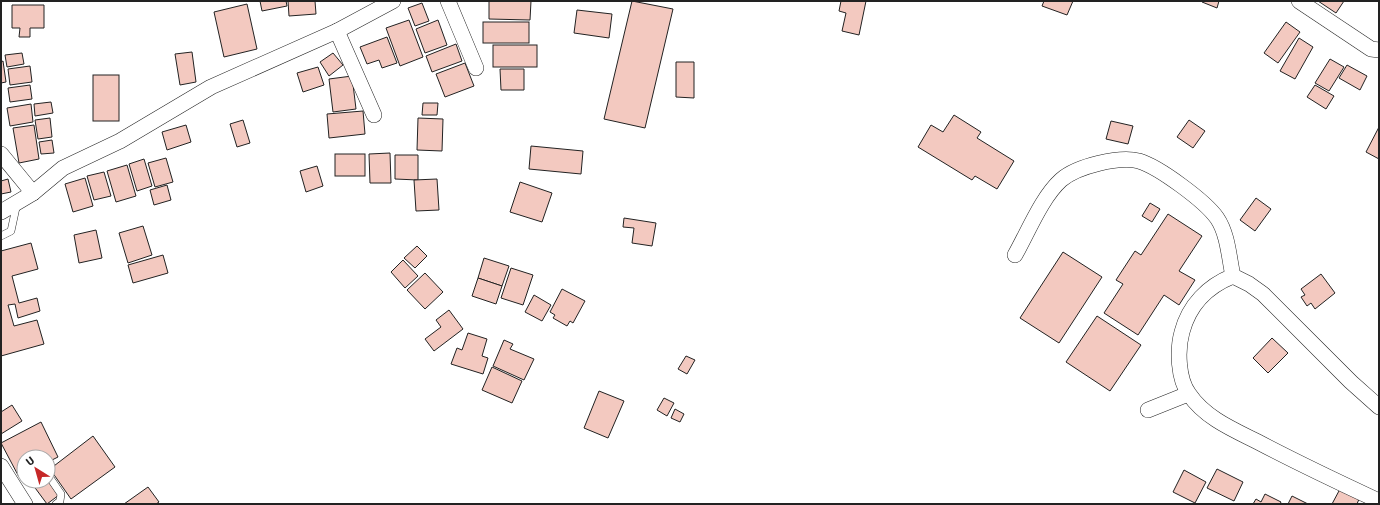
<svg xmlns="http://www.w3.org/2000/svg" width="1380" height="505" font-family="'Fira Sans',sans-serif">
  <rect width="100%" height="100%" fill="#fff"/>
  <g fill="#f3c9c0" stroke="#222">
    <path d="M260,1H286L287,6L262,11Z"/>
    <path d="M288,1H315L316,14L289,16Z"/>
    <path d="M489,1H531L530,20L489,19Z"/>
    <path d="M632,1L673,9L645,128L604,119Z"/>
    <path d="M841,1H866L859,35L842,31L846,13L839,11Z"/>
    <path d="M1044,1H1073L1067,15L1042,6Z"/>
    <path d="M1202,1H1219L1217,8L1202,2Z"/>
    <path d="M1318,1H1344L1336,13Z"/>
    <path d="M422,3L429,21L415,26L408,8Z"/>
    <path d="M247,4L257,49L224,57L214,12Z"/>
    <path d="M12,5H44V28H30V37H19L20,28H12Z"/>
    <path d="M577,10L612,14L609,38L574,33Z"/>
    <path d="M409,20L423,57L400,66L386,28Z"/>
    <path d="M438,20L447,45L425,53L416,29Z"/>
    <rect x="483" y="22" width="46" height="21"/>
    <path d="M1286,22L1300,32L1278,63L1264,53Z"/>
    <path d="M387,37L397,63L382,68L379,60L367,64L360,47Z"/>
    <path d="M1299,38L1313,47L1295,79L1280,71Z"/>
    <path d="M456,44L462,61L432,72L426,56Z"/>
    <rect x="493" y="45" width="44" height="22"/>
    <path d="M192,52L196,82L180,85L175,54Z"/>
    <path d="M22,53L24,64L7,67L5,55Z"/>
    <path d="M333,53L343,65L329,76L320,62Z"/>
    <path d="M1330,59L1344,67L1329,91L1315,83Z"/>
    <path d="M3,61L6,82L1,83V62Z"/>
    <path d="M676,62H694V98L676,97Z"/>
    <path d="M465,63L474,86L445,97L436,74Z"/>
    <path d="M1347,65L1367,76L1360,90L1339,78Z"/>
    <path d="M30,66L32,82L10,85L8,69Z"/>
    <path d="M318,67L324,85L303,92L297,73Z"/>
    <path d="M500,69H524V90H501Z"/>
    <rect x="93" y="75" width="26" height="46"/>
    <path d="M352,76L356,109L333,112L329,79Z"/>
    <path d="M30,85L32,99L10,102L8,88Z"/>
    <path d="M1315,85L1334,96L1326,109L1307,97Z"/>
    <path d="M51,102L53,113L35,116L34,104Z"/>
    <path d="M423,103H438L437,115H422Z"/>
    <path d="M31,104L33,122L10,126L7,108Z"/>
    <path d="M363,111L365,134L329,138L327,114Z"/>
    <path d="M954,115L981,132L977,138L1014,161L997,189L975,176L972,180L918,147L931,125L943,132Z"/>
    <path d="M50,118L52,137L38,139L35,120Z"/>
    <path d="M418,118L443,119L442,151L417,150Z"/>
    <path d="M243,120L250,143L237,147L230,124Z"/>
    <path d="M1189,120L1205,131L1193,148L1177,137Z"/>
    <path d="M1111,121L1133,126L1128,144L1106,139Z"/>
    <path d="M34,125L39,159L19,163L13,128Z"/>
    <path d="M186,125L191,142L167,150L162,132Z"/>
    <path d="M1379,127V159L1366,152Z"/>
    <path d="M52,140L54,153L41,154L39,142Z"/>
    <path d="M531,146L583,151L581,174L529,169Z"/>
    <path d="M390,153L391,183H370L369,154Z"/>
    <rect x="335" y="154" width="30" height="22"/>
    <path d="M395,155H418V180L395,179Z"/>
    <path d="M166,158L173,182L155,187L148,163Z"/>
    <path d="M144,159L152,186L137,191L129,164Z"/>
    <path d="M127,165L136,196L116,202L107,171Z"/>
    <path d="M317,166L323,186L306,192L300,171Z"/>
    <path d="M104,172L111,196L94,200L87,176Z"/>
    <path d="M85,178L93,206L73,212L65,184Z"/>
    <path d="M8,179L11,192L1,194V181Z"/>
    <path d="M437,179L439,210L416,211L414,180Z"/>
    <path d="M520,182L552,193L542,222L510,212Z"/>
    <path d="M167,185L171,200L154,205L150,190Z"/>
    <path d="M1256,198L1271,209L1255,231L1240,220Z"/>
    <path d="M1150,203L1160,209L1152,222L1142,216Z"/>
    <path d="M1168,214L1202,236L1179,271L1195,280L1179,305L1164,295L1138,335L1104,313L1123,284L1116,280L1135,251L1141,255Z"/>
    <path d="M624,218L656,223L652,246L632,243L634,228L623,227Z"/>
    <path d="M143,226L152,255L128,263L119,233Z"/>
    <path d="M96,230L102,258L79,263L74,235Z"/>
    <path d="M31,243L38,269L12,276L19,303L37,298L40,311L18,318L15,304L8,305L14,326L37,320L44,344L1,356V251Z"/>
    <path d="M417,246L427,256L415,268L404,258Z"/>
    <path d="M1063,252L1102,277L1059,343L1020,318Z"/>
    <path d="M163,255L168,273L133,283L128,265Z"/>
    <path d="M484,258L509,266L502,286L478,278Z"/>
    <path d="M403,260L418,276L405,288L391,272Z"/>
    <path d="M511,268L533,275L523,305L501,298Z"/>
    <path d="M425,273L443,292L425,309L407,290Z"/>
    <path d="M1321,274L1335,293L1315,309L1311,303L1307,306L1301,297L1305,295L1301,289Z"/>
    <path d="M478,278L502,286L496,304L472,296Z"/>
    <path d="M562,289L585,301L573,323L570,321L567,326L553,318L555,315L550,312Z"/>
    <path d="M534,295L551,305L542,321L525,312Z"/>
    <path d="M449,310L463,329L434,351L425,339L441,327L436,320Z"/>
    <path d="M1097,316L1141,345L1110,391L1066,362Z"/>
    <path d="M468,333L487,339L482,356L488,358L483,374L451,364L457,348L462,350Z"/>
    <path d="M1272,338L1288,353L1268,373L1253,358Z"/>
    <path d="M504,340L513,344L510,349L534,359L524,380L493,366Z"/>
    <path d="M686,356L695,360L687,374L678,369Z"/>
    <path d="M492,367L522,381L512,403L482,390Z"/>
    <path d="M599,391L624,401L608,438L584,428Z"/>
    <path d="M664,398L674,403L667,416L657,410Z"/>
    <path d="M12,405L22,421L1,434V412Z"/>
    <path d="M675,409L684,414L680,422L671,418Z"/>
    <path d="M41,422L58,457L48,462V457H24V474L19,477L1,443Z"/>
    <path d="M93,436L115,467L71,499L50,469Z"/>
    <path d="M1217,469L1243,482L1234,501L1207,488Z"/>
    <path d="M1184,470L1206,482L1195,503L1173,492Z"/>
    <path d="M30,481H48L59,495L47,504Z"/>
    <path d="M148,487L159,502L156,504H124Z"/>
    <path d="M1340,489L1359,499L1357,504H1332Z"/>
    <path d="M1265,494L1281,502L1280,504H1253L1256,499L1261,502Z"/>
    <path d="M1292,496L1308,504H1288Z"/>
  </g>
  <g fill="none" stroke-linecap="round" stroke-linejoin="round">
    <g stroke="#222" stroke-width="8">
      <g id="lane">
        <path d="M1,236L11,231L17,203"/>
        <path d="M48,475L61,494L60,501L56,504"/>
      </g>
    </g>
    <g stroke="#222" stroke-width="16">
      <g id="street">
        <path d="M448,1L476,68"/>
        <path d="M1299,1L1371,49L1379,50"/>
        <path d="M337,31L374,115"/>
        <path d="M1,154L33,193"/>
        <path d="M1,212L33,193L63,168L120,141L211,87L337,31L393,1"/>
        <path d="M1015,255C1028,232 1042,197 1061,180C1077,166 1119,156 1139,161C1159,167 1205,201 1217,218C1228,234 1229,258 1233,276L1249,284L1263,294L1351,382L1379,407"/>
        <path d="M1233,276C1208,286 1189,305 1182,332C1177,350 1178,379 1189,394C1205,418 1234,430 1258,442C1298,463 1338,482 1379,501"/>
        <path d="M1148,410L1188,394"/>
        <path d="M1,466L25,504"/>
      </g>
    </g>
    <use href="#lane" stroke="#fff" stroke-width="7"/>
    <use href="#street" stroke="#fff" stroke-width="15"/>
  </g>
  <rect width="1380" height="505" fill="none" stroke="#222222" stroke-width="4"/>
  <g transform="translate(36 469) rotate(323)"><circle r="19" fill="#ffffff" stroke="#a7a7a7"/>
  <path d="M0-3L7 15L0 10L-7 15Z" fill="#c62828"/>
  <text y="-6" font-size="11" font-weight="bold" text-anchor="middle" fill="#222222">U</text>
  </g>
</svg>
